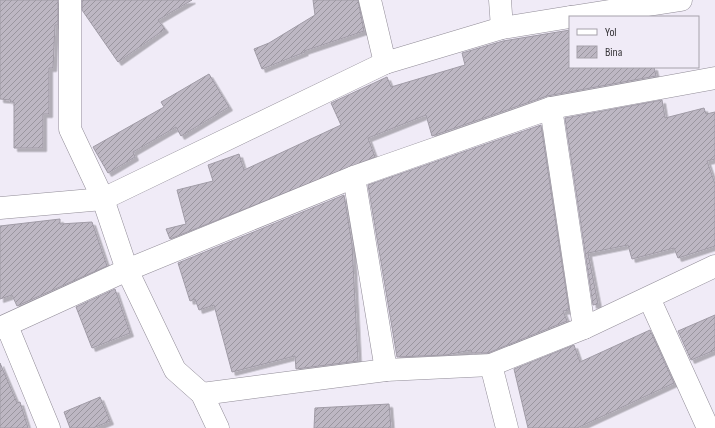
<svg xmlns="http://www.w3.org/2000/svg" width="715" height="428" font-family="'Sofia Sans Condensed',sans-serif">
  <defs>
    <pattern id="building-hatch" width="6" height="6" patternUnits="userSpaceOnUse"><rect width="6" height="6" fill="#bdb7c3"/><path d="M-1 1l2-2M0 6l6-6M5 7l2-2" fill="none" stroke="#9a969f"/></pattern>
    <filter id="shadow"><feDropShadow dx="3.5" dy="3.5" stdDeviation="0" flood-color="#0004"/></filter>
  </defs>
  <rect width="100%" height="100%" fill="#f0ebf7"/>
  <g fill="url(#building-hatch)" stroke="#a09ba6" filter="url(#shadow)">
    <path d="M0,0H58V25H55L53,68H49V114H43V148H14V102H10L11,100L0,99Z"/>
    <path d="M82,0H192L158,20L165,29L118,62L82,10Z"/>
    <path d="M313,0H358L364,31L304,51L305,52L262,69L254,49L269,43L315,15Z"/>
    <path d="M570,30V67H654L656,76L547,96L432,136L426,115L368,138L375,157L170,239L166,229L186,224L177,190L213,181L208,165L239,154L244,170L341,125L331,103L387,77L391,87L465,65L462,53L503,41Z"/>
    <path d="M209,74L229,107L181,136L176,127L133,152L135,157L108,173L93,147L164,107L161,102Z"/>
    <path d="M662,100L665,118L704,108L706,114L715,112V159L707,161L715,184V246L678,258L674,248L632,259L628,245L588,253L598,304L593,305L565,118Z"/>
    <path d="M541,125L569,310L563,311L567,321L488,353H472L471,350L446,355L397,357L368,185Z"/>
    <path d="M344,195L352,244L358,361L296,369L295,356L232,372L214,305L199,310L195,299L190,301L178,263Z"/>
    <path d="M60,219V224L92,222L107,266L17,306L12,295L0,299V226Z"/>
    <path d="M115,289L130,333L92,348L76,307Z"/>
    <path d="M715,315V350L691,360L678,331Z"/>
    <path d="M650,330L674,383L577,428H528L514,369L574,345L580,362Z"/>
    <path d="M0,363L17,403L20,402L28,428H0Z"/>
    <path d="M100,397L110,421L93,428H70L64,412Z"/>
    <path d="M389,404L391,428H314L315,408Z"/>
  </g>
  <g fill="none" stroke-linecap="round" stroke-linejoin="round">
    <g stroke="#918c97" stroke-width="23">
      <g id="street">
        <path d="M70,0V129L103,199L127,270L175,370L202,394L218,428"/>
        <path d="M370,0L385,63"/>
        <path d="M500,0L502,28"/>
        <path d="M571,17L681,0"/>
        <path d="M551,108L584,328"/>
        <path d="M354,177L386,370"/>
        <path d="M0,208L103,199L385,63L502,28L570,17"/>
        <path d="M649,298L708,428"/>
        <path d="M7,326L49,428"/>
        <path d="M0,328L127,270L354,177L551,108L715,78"/>
        <path d="M491,365L507,428"/>
        <path d="M202,394L386,370L491,365L584,328L715,266"/>
      </g>
    </g>
    <use href="#street" stroke="#fff" stroke-width="22"/>
  </g>
  <rect x="569" y="16" width="130" height="52" fill="#f0ebf7" stroke="#a6a2ab"/>
  <rect x="577" y="29" width="20" height="6" fill="#ffffff" stroke="#a6a2ab"/>
  <text x="605" y="36" font-size="12" fill="#373539">Yol</text>
  <rect x="577" y="46" width="20" height="12" fill="url(#building-hatch)" stroke="#a6a2ab"/>
  <text x="605" y="56" font-size="12" fill="#373539">Bina</text>
</svg>
